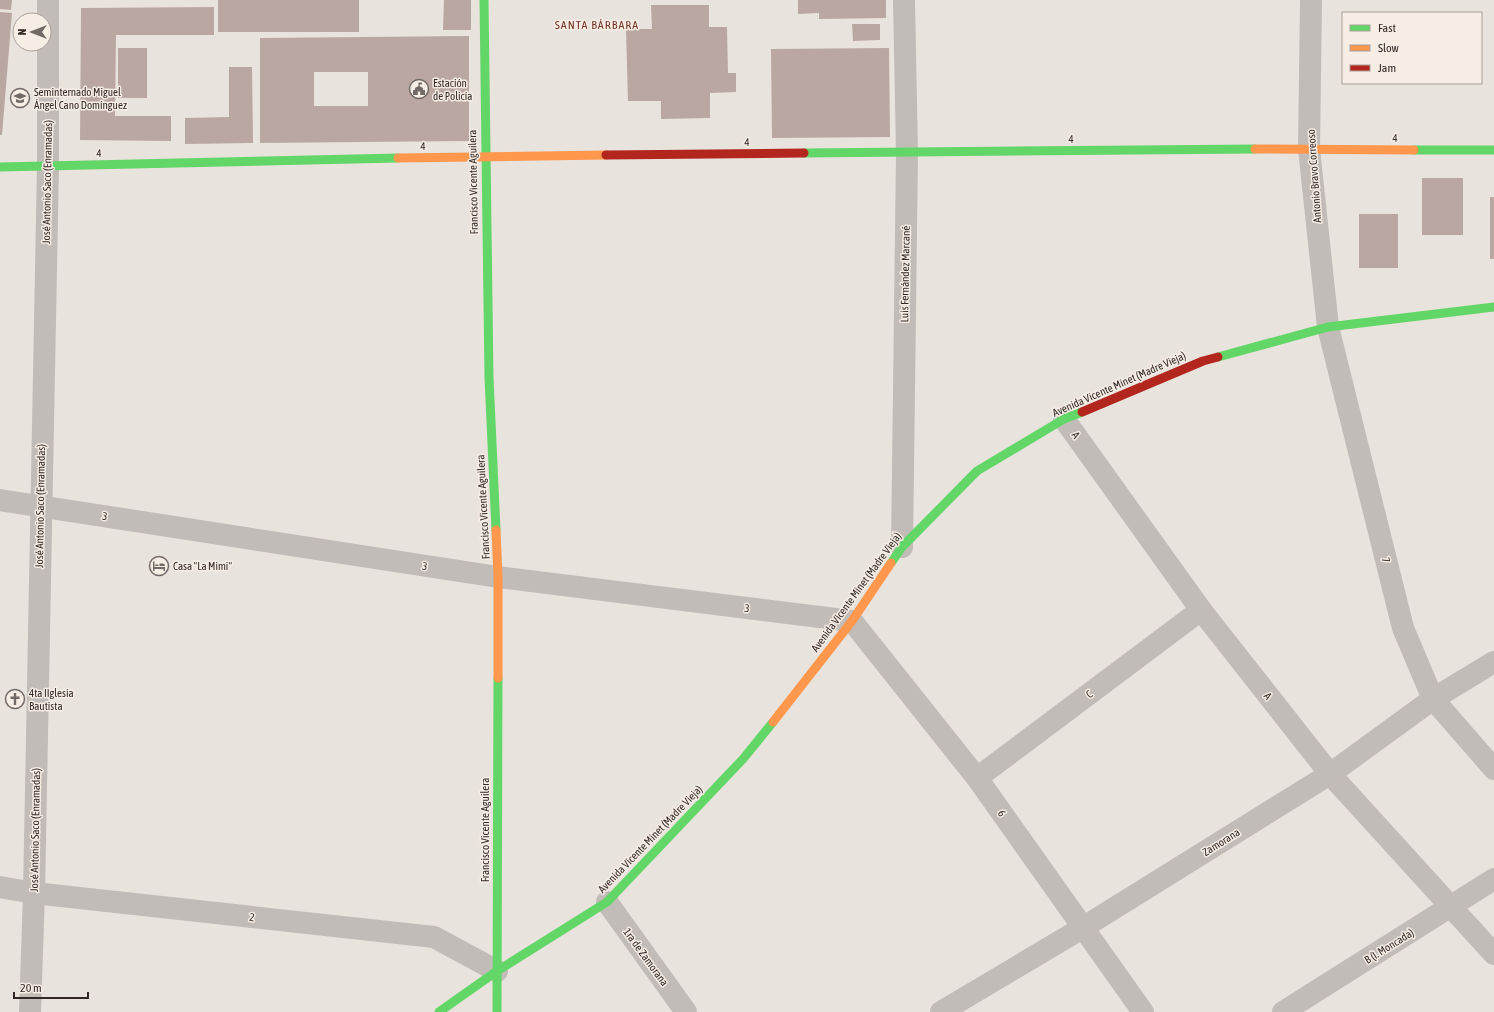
<svg xmlns="http://www.w3.org/2000/svg" width="1494" height="1012" font-family="'Asap Condensed',sans-serif">
  <rect width="100%" height="100%" fill="#e9e3de"/>
  <g fill="#bba7a2" fill-rule="evenodd">
    <path d="M0,0H12L11,10L0,9Z"/>
    <rect x="218" y="0" width="141" height="32"/>
    <path d="M444,0H471V30H443Z"/>
    <path d="M798,0H886V18L819,19V13L798,14Z"/>
    <path d="M651,5H709V27H727L728,73H736V92L710,93V118L661,119V101H628L626,29H652Z"/>
    <path d="M214,7V35H116L115,116H171V141L80,140L81,8Z"/>
    <path d="M0,12L12,13L2,135H0Z"/>
    <path d="M852,24H880V40L853,41Z"/>
    <path d="M469,36V141L260,143V38ZM314,72H368V106H314Z"/>
    <rect x="118" y="48" width="29" height="50"/>
    <path d="M889,48L890,137L772,138L771,49Z"/>
    <path d="M229,67H252L253,143L185,144V118L229,117Z"/>
    <rect x="1422" y="178" width="41" height="57"/>
    <rect x="1490" y="197" width="4" height="62"/>
    <rect x="1359" y="214" width="39" height="54"/>
  </g>
  <g fill="none" stroke-linecap="round" stroke-linejoin="round">
    <g stroke="#c2bcb8" stroke-width="22">
      <path d="M1311,0L1309,149L1328,327L1403,628L1433,699L1494,769"/>
      <path d="M1064,419L1201,610L1330,774L1494,954"/>
      <path d="M0,500L498,577L852,621L977,778L1143,1012"/>
      <path d="M902,547L907,153L904,0"/>
      <path d="M977,778L1201,610"/>
      <path d="M0,887L34,893L434,937L497,971"/>
      <path d="M607,902L686,1012"/>
      <path d="M30,1012L34,893L48,166V0"/>
      <path d="M941,1012L1084,927L1330,774L1433,699L1494,662"/>
      <path d="M1283,1012L1494,879"/>
    </g>
    <g stroke="#63d668" stroke-width="9">
      <path d="M484,0L489,378L496,530"/>
      <path d="M1414,150H1494"/>
      <path d="M804,153L1255,149"/>
      <path d="M0,167L398,158"/>
      <path d="M1218,357L1328,327L1494,307"/>
      <path d="M891,563L902,547L977,471L1064,419L1082,412"/>
      <path d="M439,1012L497,971L607,902L743,759L773,722"/>
      <path d="M497,1012L498,678"/>
    </g>
    <g stroke="#ff974d" stroke-width="9">
      <path d="M1255,149L1414,150"/>
      <path d="M398,158L606,155"/>
      <path d="M496,530L498,577V678"/>
      <path d="M773,722L852,621L891,563"/>
    </g>
    <g stroke="#b3261e" stroke-width="9">
      <path d="M606,155L804,153"/>
      <path d="M1082,412L1203,361L1218,357"/>
    </g>
  </g>
  <defs>
    <g id="civic-ring" transform="scale(1)"><circle r="9.5" fill="#f6ede5" stroke="#726a67" stroke-width="1.5"/><path d="M-.6-6.5H3V-4.5H.6V-3L4-1V1h2V6H-6V1h2V-1L-.6-3ZM-1.2 2.5V6h2.4V2.5Z" fill="#726a67"/></g>
    <g id="school-ring" transform="scale(1)"><circle r="9.5" fill="#f6ede5" stroke="#726a67" stroke-width="1.5"/><path d="M0-5L7-2L0 1L-7-2ZM-4 1L0 2.5L4 1V4Q0 6-4 4Z" fill="#726a67"/></g>
    <g id="hotel-ring" transform="scale(1)"><circle r="9.5" fill="#f6ede5" stroke="#726a67" stroke-width="1.5"/><path d="M-6-4.5h1.5V1H6V5H4.5V3h-9V5H-6ZM-4 0a1.8 1.8 0 1 1 3.6 0ZM.5 0V-2.5h3Q6-2.5 6 0Z" fill="#726a67"/></g>
    <g id="church-ring" transform="scale(1)"><circle r="9.5" fill="#f6ede5" stroke="#726a67" stroke-width="1.5"/><path d="M-1.2-6h2.4v3.5h3.3v2.4h-3.3V6h-2.4V-.1h-3.3v-2.4h3.3Z" fill="#726a67"/></g>
  </defs>
  <g fill-rule="evenodd">
    <use href="#civic-ring" x="419" y="89"/>
    <use href="#school-ring" x="20" y="98"/>
    <use href="#hotel-ring" x="159" y="566"/>
    <use href="#church-ring" x="15" y="699"/>
  </g>
  <g text-anchor="middle" dominant-baseline="central" stroke-width="3" stroke-linejoin="round" paint-order="stroke">
    <g font-size="11" fill="#322927" stroke="#f6ede5" text-anchor="start">
      <text x="433" y="83">Estación<tspan x="433" dy="13">de Policía</tspan></text>
      <text x="34" y="92">Seminternado Miguel<tspan x="34" dy="13">Ángel Cano Domínguez</tspan></text>
      <text x="173" y="566">Casa "La Mimi"</text>
      <text x="29" y="693">4ta IIglesia<tspan x="29" dy="13">Bautista</tspan></text>
    </g>
    <g font-size="11" fill="#322927" stroke="#f6ede5">
      <text x="1395" y="138">4</text>
      <text x="1071" y="139">4</text>
      <text transform="translate(747 142) rotate(-1)">4</text>
      <text transform="translate(423 146) rotate(-1)">4</text>
      <text transform="translate(99 153) rotate(-1)">4</text>
      <text transform="translate(1314 176) rotate(-94)">Antonio Bravo Correoso</text>
      <text transform="translate(47 182) rotate(-89)">José Antonio Saco (Enramadas)</text>
      <text transform="translate(473 182) rotate(-91)">Francisco Vicente Aguilera</text>
      <text transform="translate(905 274) rotate(-89)">Luis Fernández Marcané</text>
      <text transform="translate(1119 384) rotate(-24)">Avenida Vicente Minet (Madre Vieja)</text>
      <text transform="translate(1076 435) rotate(55)">A</text>
      <text transform="translate(40 506) rotate(-89)">José Antonio Saco (Enramadas)</text>
      <text transform="translate(483 507) rotate(-93)">Francisco Vicente Aguilera</text>
      <text transform="translate(105 516) rotate(9)">3</text>
      <text transform="translate(1386 560) rotate(76)">7</text>
      <text transform="translate(425 566) rotate(9)">3</text>
      <text transform="translate(856 592) rotate(-54)">Avenida Vicente Minet (Madre Vieja)</text>
      <text transform="translate(747 608) rotate(7)">3</text>
      <text transform="translate(1089 694) rotate(-37)">C</text>
      <text transform="translate(1268 696) rotate(52)">A</text>
      <text transform="translate(1002 813) rotate(55)">6</text>
      <text transform="translate(35 830) rotate(-89)">José Antonio Saco (Enramadas)</text>
      <text transform="translate(485 830) rotate(-90)">Francisco Vicente Aguilera</text>
      <text transform="translate(650 839) rotate(-46)">Avenida Vicente Minet (Madre Vieja)</text>
      <text transform="translate(1221 842) rotate(-32)">Zamorana</text>
      <text transform="translate(252 917) rotate(6)">2</text>
      <text transform="translate(1389 946) rotate(-32)">B (I. Moncada)</text>
      <text transform="translate(646 957) rotate(54)">1ra de Zamorana</text>
    </g>
    <g font-size="12" letter-spacing="1" fill="#76352b" stroke="#f6ede5">
      <text x="597" y="25">SANTA BÁRBARA</text>
    </g>
  </g>
  <rect x="1342" y="12" width="140" height="72" fill="#f6ede5" stroke="#a89f99"/>
  <rect x="1350" y="25" width="20" height="6" fill="#63d668" stroke="#a89f99"/>
  <text x="1378" y="32" font-size="12" fill="#322927">Fast</text>
  <rect x="1350" y="45" width="20" height="6" fill="#ff974d" stroke="#a89f99"/>
  <text x="1378" y="52" font-size="12" fill="#322927">Slow</text>
  <rect x="1350" y="65" width="20" height="6" fill="#b3261e" stroke="#a89f99"/>
  <text x="1378" y="72" font-size="12" fill="#322927">Jam</text>
  <g transform="translate(32 32) rotate(270)"><circle r="19" fill="#f6ede5" stroke="#a89f99"/>
  <path d="M0-3L7 15L0 10L-7 15Z" fill="#726a67"/>
  <text y="-6" font-size="11" font-weight="bold" text-anchor="middle" fill="#322927">N</text>
  </g>
  <path d="M14 992v6h74v-6" fill="none" stroke="#322927" stroke-width="2"/>
  <text x="20" y="992" font-size="12" fill="#322927" stroke="#f6ede5" stroke-width="3" paint-order="stroke">20 m</text>
</svg>
